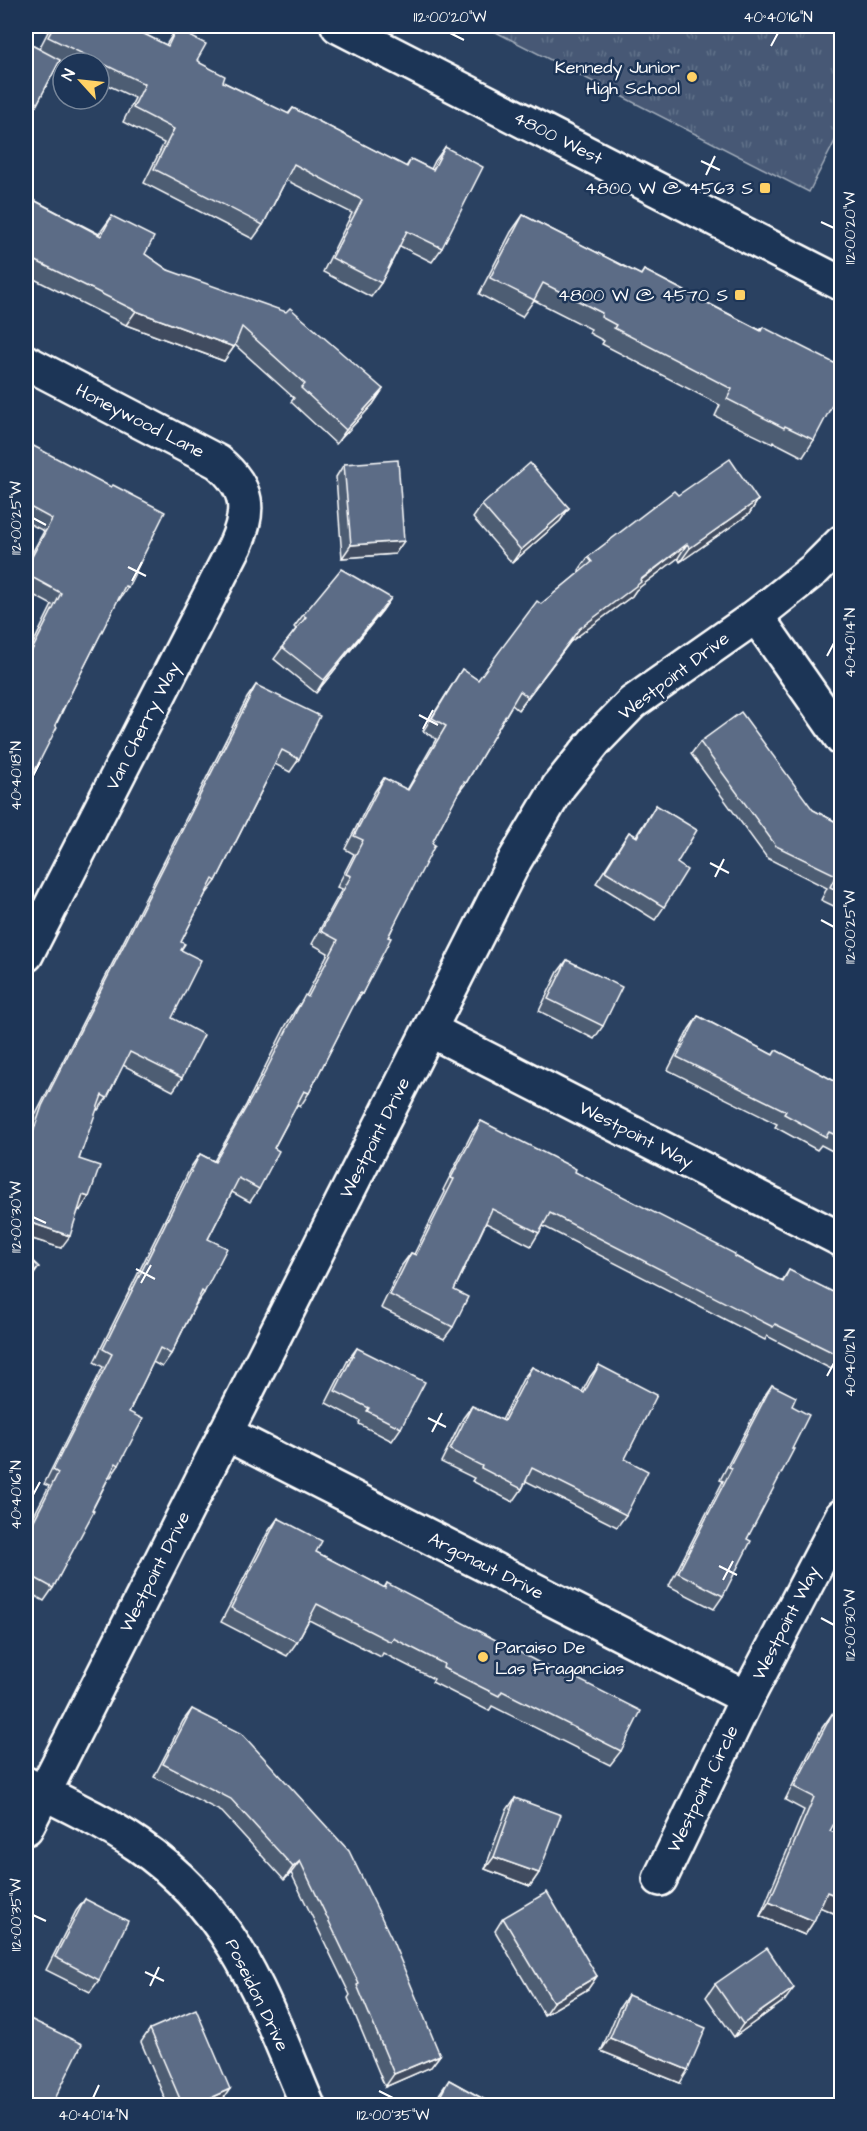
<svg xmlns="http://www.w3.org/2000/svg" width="867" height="2131" font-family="'Architects Daughter',sans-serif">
  <defs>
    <pattern id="grass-tufts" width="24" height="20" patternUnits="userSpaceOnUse" patternTransform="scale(1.5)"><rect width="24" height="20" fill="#465975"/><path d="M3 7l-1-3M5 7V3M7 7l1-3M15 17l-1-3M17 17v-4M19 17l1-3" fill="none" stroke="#62728a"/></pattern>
  </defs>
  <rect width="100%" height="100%" fill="#2a4161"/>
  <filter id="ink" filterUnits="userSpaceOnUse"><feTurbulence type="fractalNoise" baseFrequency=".0167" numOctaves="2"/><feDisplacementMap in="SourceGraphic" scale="12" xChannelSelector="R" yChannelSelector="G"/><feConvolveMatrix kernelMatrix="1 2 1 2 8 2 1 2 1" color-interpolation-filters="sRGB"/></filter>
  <g filter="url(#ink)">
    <path fill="url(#grass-tufts)" stroke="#a2acba" stroke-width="1.5" d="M484,26H841V129L809,192Z"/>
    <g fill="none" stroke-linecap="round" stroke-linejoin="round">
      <g stroke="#fff" stroke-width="38">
        <g id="street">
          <path d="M26,362L218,462C249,488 251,510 235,546L26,955"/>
          <path d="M756,616L842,739"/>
          <path d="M430,1030L842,1240"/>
          <path d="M225,1433L747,1698"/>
          <path d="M26,1784C64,1803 103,1821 138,1845C236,1912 264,2002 308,2106"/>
          <path d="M26,1828L515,860L559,786L596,740L632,703L756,616L815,569L842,542"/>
          <path d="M660,1879L747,1698L842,1516"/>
        </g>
      </g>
      <g stroke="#fff" stroke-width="38">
        <path id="secondary" d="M338,26L842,284"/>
      </g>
      <use href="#street" stroke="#1d3557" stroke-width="33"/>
      <use href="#secondary" stroke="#1d3557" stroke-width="33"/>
    </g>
    <g fill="#4e5d73" stroke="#fff" stroke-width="1.5">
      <path d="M51,26H128L166,45L176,29L200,63L223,82L288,114L293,108L406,167L411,159L431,169L435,161L445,147L442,248L432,262L400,246L381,283L371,297L323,272L352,213L286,180L263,225L253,239L144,183L164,143L123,122L135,98L99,81V63H64L59,61L36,106L27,119L26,118V42L39,49Z"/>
      <path d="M842,164V175L837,172Z"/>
      <path d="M26,196L99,234L112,216L145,254L168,270L383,389L373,404L336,444L291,402L294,398L235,345L224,361L126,325L26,275Z"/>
      <path d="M523,215L641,275L644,270L760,330L763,327L814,440L803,457L774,442L773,444L715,416L720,405L602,344L604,341L589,333L591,329L534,300L522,317L479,294L511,232Z"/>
      <path d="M26,442L128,587L119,600L118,599L74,687L26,788V658L52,605L26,591V564L44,531L26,522Z"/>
      <path d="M344,464L395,554L342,558L336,477Z"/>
      <path d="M678,495L758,500L749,514L680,562L678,558L636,590L632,596L570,642L518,710L512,705L466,783L456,796L432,843L362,994L354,1004L309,1093L300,1107L297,1105L274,1148L259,1189L250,1202L232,1192L208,1239L204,1293L195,1306L171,1354L162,1367L153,1362L129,1412L119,1465L110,1478L109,1477L53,1588L44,1601L26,1591V1531L49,1486L44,1484L103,1367L94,1362L191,1167L200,1154L214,1161L246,1105L286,1025L296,1009L306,996L328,953L312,944L342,889L337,887L354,854L345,849L375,791L384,778L407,790L436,739L423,731L462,669L478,680L541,604L580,572L579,570L588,557Z"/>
      <path d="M482,505L569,508L560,521L512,563L473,518Z"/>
      <path d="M391,598L382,611L316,693L274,659L296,629L294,627L303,615Z"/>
      <path d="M256,685L299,759L290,772L275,764L216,881L207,893H206L181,942V950L172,1018L182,1078L173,1091L123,1065L107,1098L98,1110L96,1109L79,1159L80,1210L79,1209L61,1248L26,1237V1141L34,1118L247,698Z"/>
      <path d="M700,742L813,810L842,825V910L821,900L827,888L767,858L691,754Z"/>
      <path d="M656,805L677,863L664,907L655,920L596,883L629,832L636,836Z"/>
      <path d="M567,960L603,1026L594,1039L539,1011L558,972Z"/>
      <path d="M698,1016L773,1055L776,1050L842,1085V1156L821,1145L817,1150L775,1127L777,1124L668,1070L689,1029Z"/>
      <path d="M481,1121L575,1172L782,1281L789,1270L838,1298L840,1356L831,1369L767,1336L765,1340L543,1226L531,1246L486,1223L454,1290L453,1327L444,1339L381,1308L402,1265L411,1253L414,1254L445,1192L443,1190L472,1133Z"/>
      <path d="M357,1348L401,1428L392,1441L359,1424L360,1421L326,1403L348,1360Z"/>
      <path d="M599,1365L625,1459L626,1515L617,1527L526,1481L522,1489L513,1502L472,1481L474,1478L441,1462L463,1418L472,1406L502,1420L523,1379L532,1367L582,1392L590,1377Z"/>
      <path d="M772,1385L792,1406L747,1539L723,1596L714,1609L669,1586L723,1481L720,1480L763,1398Z"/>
      <path d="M278,1518L316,1552L384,1588L387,1583L621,1751L610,1765L492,1706L489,1711L432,1682L434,1679L383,1653L381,1657L309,1620L297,1642L287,1656L221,1622L268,1532Z"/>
      <path d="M192,1709L440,2055L431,2067L385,2087L348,1998L350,1995L291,1873L284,1880L222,1812L154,1777L183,1721Z"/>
      <path d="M832,1714L830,1831L836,1914L820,1907L814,1921L805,1935L760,1916L804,1810L785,1800L822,1728Z"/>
      <path d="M515,1798L539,1873L530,1886L485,1869L506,1811Z"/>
      <path d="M85,1899L99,1980L90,1992L46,1970L76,1911Z"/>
      <path d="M503,1918L597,1976L588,1989L544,2015L495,1931Z"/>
      <path d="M715,1984L785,2000L734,2037L706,1997Z"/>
      <path d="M628,1995L680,2083L601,2051L619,2008Z"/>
      <path d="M150,2029L221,2102L213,2106H168L141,2042Z"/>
      <path d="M449,2080L496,2106H433L440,2093Z"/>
    </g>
    <g fill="#404c5e" stroke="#fff" stroke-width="1.5">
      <path d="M136,311L234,347L224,361L126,325Z"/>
      <path d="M383,389L373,404L336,444L346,430Z"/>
      <path d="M758,500L749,514L680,562L690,548Z"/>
      <path d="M569,508L560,521L512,563L521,550Z"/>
      <path d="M404,541L395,554L342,558L351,545Z"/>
      <path d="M687,544L678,558L636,590L632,596L570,642L518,710L579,629Z"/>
      <path d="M391,598L382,611L316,693L324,680Z"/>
      <path d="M83,1195L89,1197L80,1210L75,1208Z"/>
      <path d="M26,1221L70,1236L61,1248L26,1237Z"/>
      <path d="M39,1267L30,1280L26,1285V1282Z"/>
      <path d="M494,1857L539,1873L530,1886L485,1869Z"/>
      <path d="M300,1861L291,1873L284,1880L293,1867Z"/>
      <path d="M827,1892L842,1898V1907L836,1914L817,1906Z"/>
      <path d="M769,1902L814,1921L805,1935L760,1916Z"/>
      <path d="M597,1976L588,1989L544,2015L553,2002Z"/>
      <path d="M794,1988L785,2000L734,2037L743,2024Z"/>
      <path d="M610,2038L688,2070L680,2083L601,2051Z"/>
      <path d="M440,2055L431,2067L385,2087L394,2074Z"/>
      <path d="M230,2089L221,2102L213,2106H192Z"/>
    </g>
    <g fill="#5b6c86" stroke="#fff" stroke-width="1.5">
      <path d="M54,26H128L168,46L176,29L206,44L197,60L200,62V63L225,76L223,82L289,114L293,108L407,167L411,159L433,170L445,147L483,167L442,248L407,231L381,283L332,258L362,200L294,164L263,225L154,169L174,129L133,108L145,84L48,37Z"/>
      <path d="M26,42L60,60L36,106L26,101Z"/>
      <path d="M26,196L101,236L112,216L154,237L145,254L168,270L286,312L290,308L383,389L346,430L301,388L305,384L242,327L234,347L136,311L26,256Z"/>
      <path d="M523,215L641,275L644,270L761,331L763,327L842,367V386L814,440L785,426L784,428L727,399L732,389L614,328L616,325L601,317L602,313L543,283L534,300L490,278Z"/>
      <path d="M26,442L111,487L113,485L165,512L128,587L125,586L74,687L55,725L57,727L26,788V662L61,593L26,574V568L52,519L26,505Z"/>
      <path d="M730,459L758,500L690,548L687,544L640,580L641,582L579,629L528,697L520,691L466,783L464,782L432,843L435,845L388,937L391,938L362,994L360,993L309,1093L304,1091L274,1148L279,1151L259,1189L239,1178L208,1239L227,1248L204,1293L202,1291L171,1354L160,1348L129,1412L143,1419L119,1465L116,1463L92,1510L94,1511L53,1588L26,1573V1536L58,1473L53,1470L112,1354L103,1349L200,1154L215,1162L255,1092L296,1012L305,995L308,997L338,940L321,931L351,876L346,874L363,840L354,836L384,778L408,790L446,726L432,718L462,669L478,680L537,601L541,604L592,562L588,557L674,491L678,495Z"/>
      <path d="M398,460L404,541L351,545L344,464Z"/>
      <path d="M530,463L569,508L521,550L482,505Z"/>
      <path d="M341,569L391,598L324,680L282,647L306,617L303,615Z"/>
      <path d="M256,685L320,716L299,759L282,750L216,881L213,879L181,942L185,944L181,950L201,960L172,1018L204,1035L182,1078L130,1052L107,1098L102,1095L79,1159L100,1166L89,1197L83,1195L70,1236L26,1221V1202L28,1200L26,1199V1153L42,1106Z"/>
      <path d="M741,712L813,810L842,825V893L830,887L836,875L776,846L700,742Z"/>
      <path d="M656,805L697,830L677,863L687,870L664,907L605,871L629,832L637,837Z"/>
      <path d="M567,960L622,987L603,1026L548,999Z"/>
      <path d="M698,1016L773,1055L776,1050L842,1085V1138L829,1132L826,1137L784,1114L786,1111L677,1057Z"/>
      <path d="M481,1121L576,1169L575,1172L735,1254L734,1256L783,1282L789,1270L839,1295L838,1298L842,1300V1353L840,1356L775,1324L773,1327L550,1213L539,1233L492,1209L454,1290L468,1297L453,1327L390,1295L411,1253L416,1255L454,1179L451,1178Z"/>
      <path d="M26,1255L39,1267L26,1282Z"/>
      <path d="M357,1348L425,1382L401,1428L367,1411L369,1408L335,1391Z"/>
      <path d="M599,1365L657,1395L625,1459L648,1471L626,1515L532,1468L522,1489L481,1468L482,1466L450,1450L472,1406L504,1421L532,1367L584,1393Z"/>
      <path d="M772,1385L796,1397L792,1406L809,1415L792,1449H794L747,1539L751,1541L723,1596L678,1573L732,1468L729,1467Z"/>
      <path d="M278,1518L322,1541L316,1552L385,1588L387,1583L555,1671L556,1668L641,1711L621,1751L502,1691L499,1696L443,1668L444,1664L393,1638L391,1642L317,1604L297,1642L231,1608Z"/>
      <path d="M192,1709L242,1734L349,1851L391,1937L440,2055L394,2074L357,1985L359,1984L300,1861L293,1867L231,1799L163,1764Z"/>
      <path d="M832,1714L842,1719V1809L830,1831L842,1835V1898L827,1892L814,1921L769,1902L814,1797L794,1787Z"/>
      <path d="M515,1798L561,1815L539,1873L494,1857Z"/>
      <path d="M547,1892L597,1976L553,2002L503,1918Z"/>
      <path d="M85,1899L128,1921L99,1980L55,1957Z"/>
      <path d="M767,1948L794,1988L743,2024L715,1984Z"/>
      <path d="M628,1995L706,2028L688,2070L610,2038Z"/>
      <path d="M196,2009L230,2089L192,2106H183L150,2029Z"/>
      <path d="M26,2017L82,2044L52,2105L48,2103L47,2106H26Z"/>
      <path d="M449,2080L496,2106H435Z"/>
    </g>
  </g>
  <path fill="none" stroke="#fff" stroke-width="2" d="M450,33L464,40M771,46L778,33M701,161L720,170M706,175L715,156M821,222L834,228M33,518L46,525M128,567L146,576M132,581L142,562M827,656L834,643M419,715L438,725M423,729L433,710M33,776L40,762M710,863L729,873M715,877L724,859M821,920L834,927M33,1217L46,1223M136,1269L155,1279M141,1283L151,1265M827,1376L834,1363M428,1418L446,1427M432,1432L442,1413M33,1495L40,1482M719,1566L737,1575M723,1580L733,1561M821,1618L834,1625M33,1915L46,1921M145,1972L164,1981M150,1986L159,1967M379,2091L393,2098M93,2098L99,2085"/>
  <g fill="#ffd166" stroke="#1d3557" stroke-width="2">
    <circle cx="692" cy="77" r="6"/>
    <rect x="759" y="182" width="12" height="12" rx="3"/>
    <rect x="734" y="289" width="12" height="12" rx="3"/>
    <circle cx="483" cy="1657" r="6"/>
  </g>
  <g text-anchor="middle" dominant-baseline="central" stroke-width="5" stroke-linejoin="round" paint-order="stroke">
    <g font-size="18" fill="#fff" stroke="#1d3557" text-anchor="end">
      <text x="680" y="67">Kennedy Junior<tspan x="680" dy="21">High School</tspan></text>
      <text x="753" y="188">4800 W @ 4563 S</text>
      <text x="728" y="295">4800 W @ 4570 S</text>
      <text x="495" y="1647" text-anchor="start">Paraiso De<tspan x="495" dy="21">Las Fragancias</tspan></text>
    </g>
    <g font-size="18" fill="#fff" stroke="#1d3557">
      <text transform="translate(558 138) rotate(27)">4800 West</text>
      <text transform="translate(140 421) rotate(27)">Honeywood Lane</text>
      <text transform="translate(674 676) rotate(-37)">Westpoint Drive</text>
      <text transform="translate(143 726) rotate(-63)">Van Cherry Way</text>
      <text transform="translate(636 1135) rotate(27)">Westpoint Way</text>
      <text transform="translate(375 1138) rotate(-63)">Westpoint Drive</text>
      <text transform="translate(486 1566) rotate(27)">Argonaut Drive</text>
      <text transform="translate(155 1572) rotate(-63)">Westpoint Drive</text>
      <text transform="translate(786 1623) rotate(-63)">Westpoint Way</text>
      <text transform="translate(703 1789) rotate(-64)">Westpoint Circle</text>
      <text transform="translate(257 1995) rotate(64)">Poseidon Drive</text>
    </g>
  </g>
  <rect width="867" height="2131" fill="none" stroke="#1d3557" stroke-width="66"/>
  <g transform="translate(81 81) rotate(297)"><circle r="28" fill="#1d3557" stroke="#77869a" stroke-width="1.5"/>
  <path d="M0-4.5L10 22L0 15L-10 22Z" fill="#ffd166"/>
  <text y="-9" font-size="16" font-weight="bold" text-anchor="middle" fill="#ffffff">N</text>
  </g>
  <rect x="33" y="33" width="801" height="2065" fill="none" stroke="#fff" stroke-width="2"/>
  <g font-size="15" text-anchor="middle" fill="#fff">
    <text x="450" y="22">112°00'20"W</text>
    <text x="778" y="22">40°40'16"N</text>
    <text transform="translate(850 228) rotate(-90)" y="5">112°00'20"W</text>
    <text transform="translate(16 518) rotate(-90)" y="5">112°00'25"W</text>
    <text transform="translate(850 643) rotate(-90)" y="5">40°40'14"N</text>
    <text transform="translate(16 776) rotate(-90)" y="5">40°40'18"N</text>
    <text transform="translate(850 927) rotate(-90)" y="5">112°00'25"W</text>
    <text transform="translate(16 1217) rotate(-90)" y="5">112°00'30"W</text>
    <text transform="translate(850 1363) rotate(-90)" y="5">40°40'12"N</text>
    <text transform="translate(16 1495) rotate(-90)" y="5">40°40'16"N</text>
    <text transform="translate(850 1625) rotate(-90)" y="5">112°00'30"W</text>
    <text transform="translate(16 1915) rotate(-90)" y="5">112°00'35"W</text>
    <text x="93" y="2120">40°40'14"N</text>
    <text x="393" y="2120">112°00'35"W</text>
  </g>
</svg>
